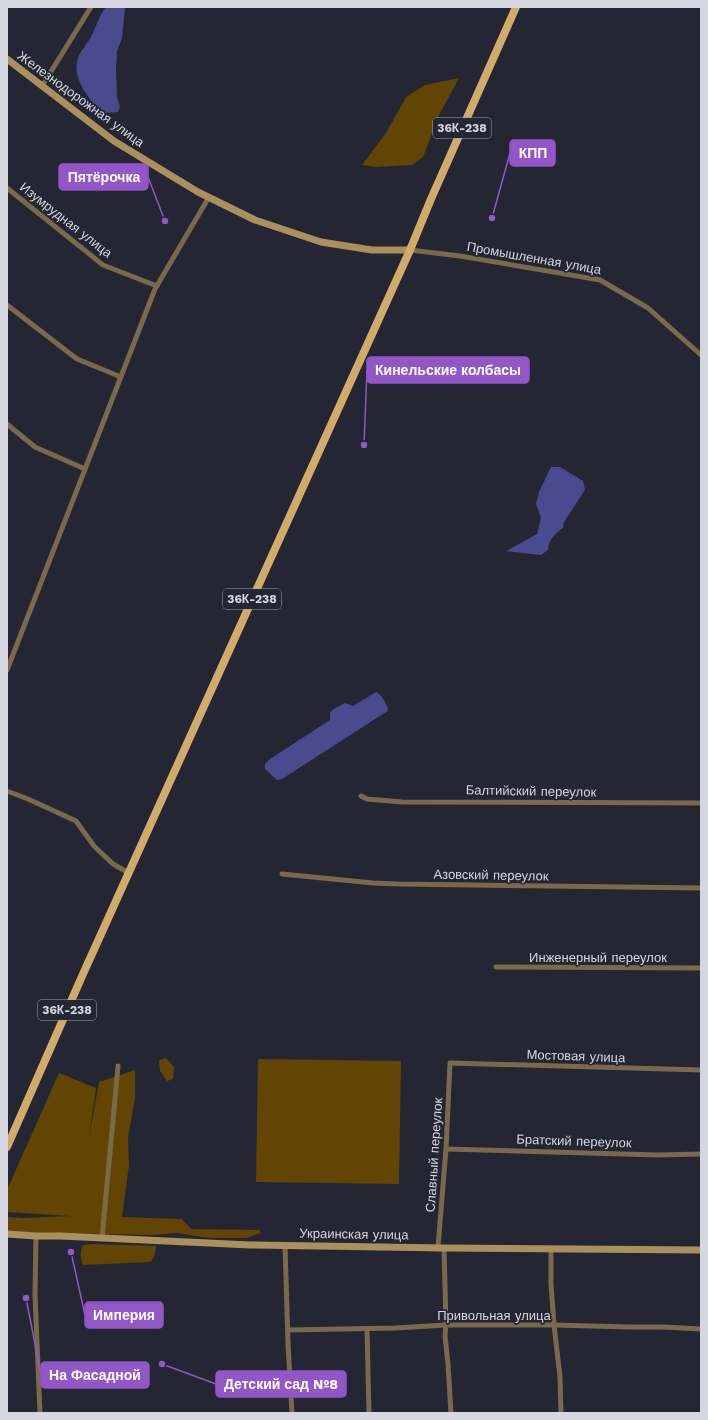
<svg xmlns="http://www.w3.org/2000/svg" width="708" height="1420" font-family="'Work Sans',sans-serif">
  <rect width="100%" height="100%" fill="#242633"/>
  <g fill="#624502">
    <path d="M459,78L439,115L423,157L412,165L376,167L362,165L386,133L406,97L425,85Z"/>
    <path d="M166,1058L174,1067L173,1079L167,1081L160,1071L159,1060Z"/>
    <path d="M258,1059L401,1061L399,1184L256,1182Z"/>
    <path d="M135,1070V1098L128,1138L129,1165L122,1217L182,1219L191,1229L259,1230L261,1233L246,1238H210L177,1233L154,1235L7,1232V1217L23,1218L71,1216L7,1212V1190L59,1073L96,1088L89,1138L99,1082Z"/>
    <path d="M96,1244L156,1246L155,1254L151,1262L83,1265C80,1258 80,1251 83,1245Z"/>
  </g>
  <g fill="#4a4b8f">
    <path d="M106,7H125L122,38L117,51L116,70L117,97L120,107L118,112L104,113C90,102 71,78 78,58C81,50 87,44 91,37C96,27 99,16 106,7Z"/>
    <path d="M551,467H560L583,481L585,490L564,522L563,528C555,533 548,541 548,550L541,555L506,551L537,534L541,518L536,504L539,492Z"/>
    <path d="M376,692C381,694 388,705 388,711L386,712L282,779L277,780L265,769V764L270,759L330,720V713L332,710L345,703L353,706Z"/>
  </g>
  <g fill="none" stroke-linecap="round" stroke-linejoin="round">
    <g stroke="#7b694b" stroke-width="5">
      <path d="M42,86L91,7"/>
      <path d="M7,188L103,265L157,286"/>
      <path d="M410,250L460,256L600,280L648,308L701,355"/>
      <path d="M7,305L77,359L121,377"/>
      <path d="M7,424L35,447L85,469"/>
      <path d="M7,670L155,289L209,197"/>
      <path d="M7,791L28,799L76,821L94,846L113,864L129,873"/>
      <path d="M361,796L367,799L402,802L701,803"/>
      <path d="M282,874L373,883L398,884L701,888"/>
      <path d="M496,967L701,968"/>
      <path d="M446,1149L658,1155L701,1154"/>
      <path d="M36,1236L35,1295L40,1413"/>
      <path d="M102,1238L118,1066"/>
      <path d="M285,1245L288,1344L292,1413"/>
      <path d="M438,1247L446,1149L450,1063L701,1070"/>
      <path d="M444,1248L446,1325L445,1336L448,1364L451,1413"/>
      <path d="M551,1249V1284L554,1325L560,1377L561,1413"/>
      <path d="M367,1329L369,1413"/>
      <path d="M288,1330L395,1328L446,1325H554L629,1327H663L701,1329"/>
    </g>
    <g stroke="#ab8f5d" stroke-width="7">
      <path d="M7,59L114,141L198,192L255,220L321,242L372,250H410"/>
      <path d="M7,1234L36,1236H61L250,1245L444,1248L701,1250"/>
    </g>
    <path stroke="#d0ab6a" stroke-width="8" d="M7,1147L83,974L410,250L431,199L516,7"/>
  </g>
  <g text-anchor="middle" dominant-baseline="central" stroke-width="3.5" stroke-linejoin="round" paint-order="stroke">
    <g fill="#242633" stroke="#a0a1ab" stroke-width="1">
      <rect x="433" y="118" width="58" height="20" rx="3"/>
      <rect x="223" y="589" width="58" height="20" rx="3"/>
      <rect x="38" y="1000" width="58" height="20" rx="3"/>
    </g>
    <g font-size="12" font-weight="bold" fill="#d5d6df">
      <text x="462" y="128">36К-238</text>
      <text x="252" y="599">36К-238</text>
      <text x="67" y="1010">36К-238</text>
    </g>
    <g font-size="13" fill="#d5d6df" stroke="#242633">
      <text transform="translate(81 99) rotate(36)">Железнодорожная улица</text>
      <text transform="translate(66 220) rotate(38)">Изумрудная улица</text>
      <text transform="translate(534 258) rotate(10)">Промышленная улица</text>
      <text transform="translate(531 791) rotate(1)">Балтийский переулок</text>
      <text transform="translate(491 875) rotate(1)">Азовский переулок</text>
      <text x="598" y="957">Инженерный переулок</text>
      <text transform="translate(576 1056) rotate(2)">Мостовая улица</text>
      <text transform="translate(574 1141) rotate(2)">Братский переулок</text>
      <text transform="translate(434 1155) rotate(-86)">Славный переулок</text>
      <text transform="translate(354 1234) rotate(1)">Украинская улица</text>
      <text x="494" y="1315">Привольная улица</text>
    </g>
  </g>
  <path fill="none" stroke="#9256c7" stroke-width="1.5" d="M492 218L510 153M165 221L148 177M364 445L367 370M71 1252L85 1315M26 1298L41 1375M162 1364L216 1384"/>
  <g fill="#9256c7" stroke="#242633" stroke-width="1.5">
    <circle cx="492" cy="218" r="4"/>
    <circle cx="165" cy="221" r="4"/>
    <circle cx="364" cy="445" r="4"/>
    <circle cx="71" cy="1252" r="4"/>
    <circle cx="26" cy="1298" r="4"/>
    <circle cx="162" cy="1364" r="4"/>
  </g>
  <g fill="#9256c7" stroke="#9256c7" stroke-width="1.5">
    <rect x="510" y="140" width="45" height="26" rx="4"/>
    <rect x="59" y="164" width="89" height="26" rx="4"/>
    <rect x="367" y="357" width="162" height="26" rx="4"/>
    <rect x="85" y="1302" width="78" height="26" rx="4"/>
    <rect x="41" y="1362" width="108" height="26" rx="4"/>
    <rect x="216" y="1371" width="130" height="26" rx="4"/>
  </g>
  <g font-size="14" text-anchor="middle" font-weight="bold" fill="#fff">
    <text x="533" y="158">КПП</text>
    <text x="104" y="182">Пятёрочка</text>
    <text x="448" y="375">Кинельские колбасы</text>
    <text x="124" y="1320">Империя</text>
    <text x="95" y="1380">На Фасадной</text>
    <text x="281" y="1389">Детский сад №8</text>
  </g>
  <rect width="708" height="1420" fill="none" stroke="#d5d6df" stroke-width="16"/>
</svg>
